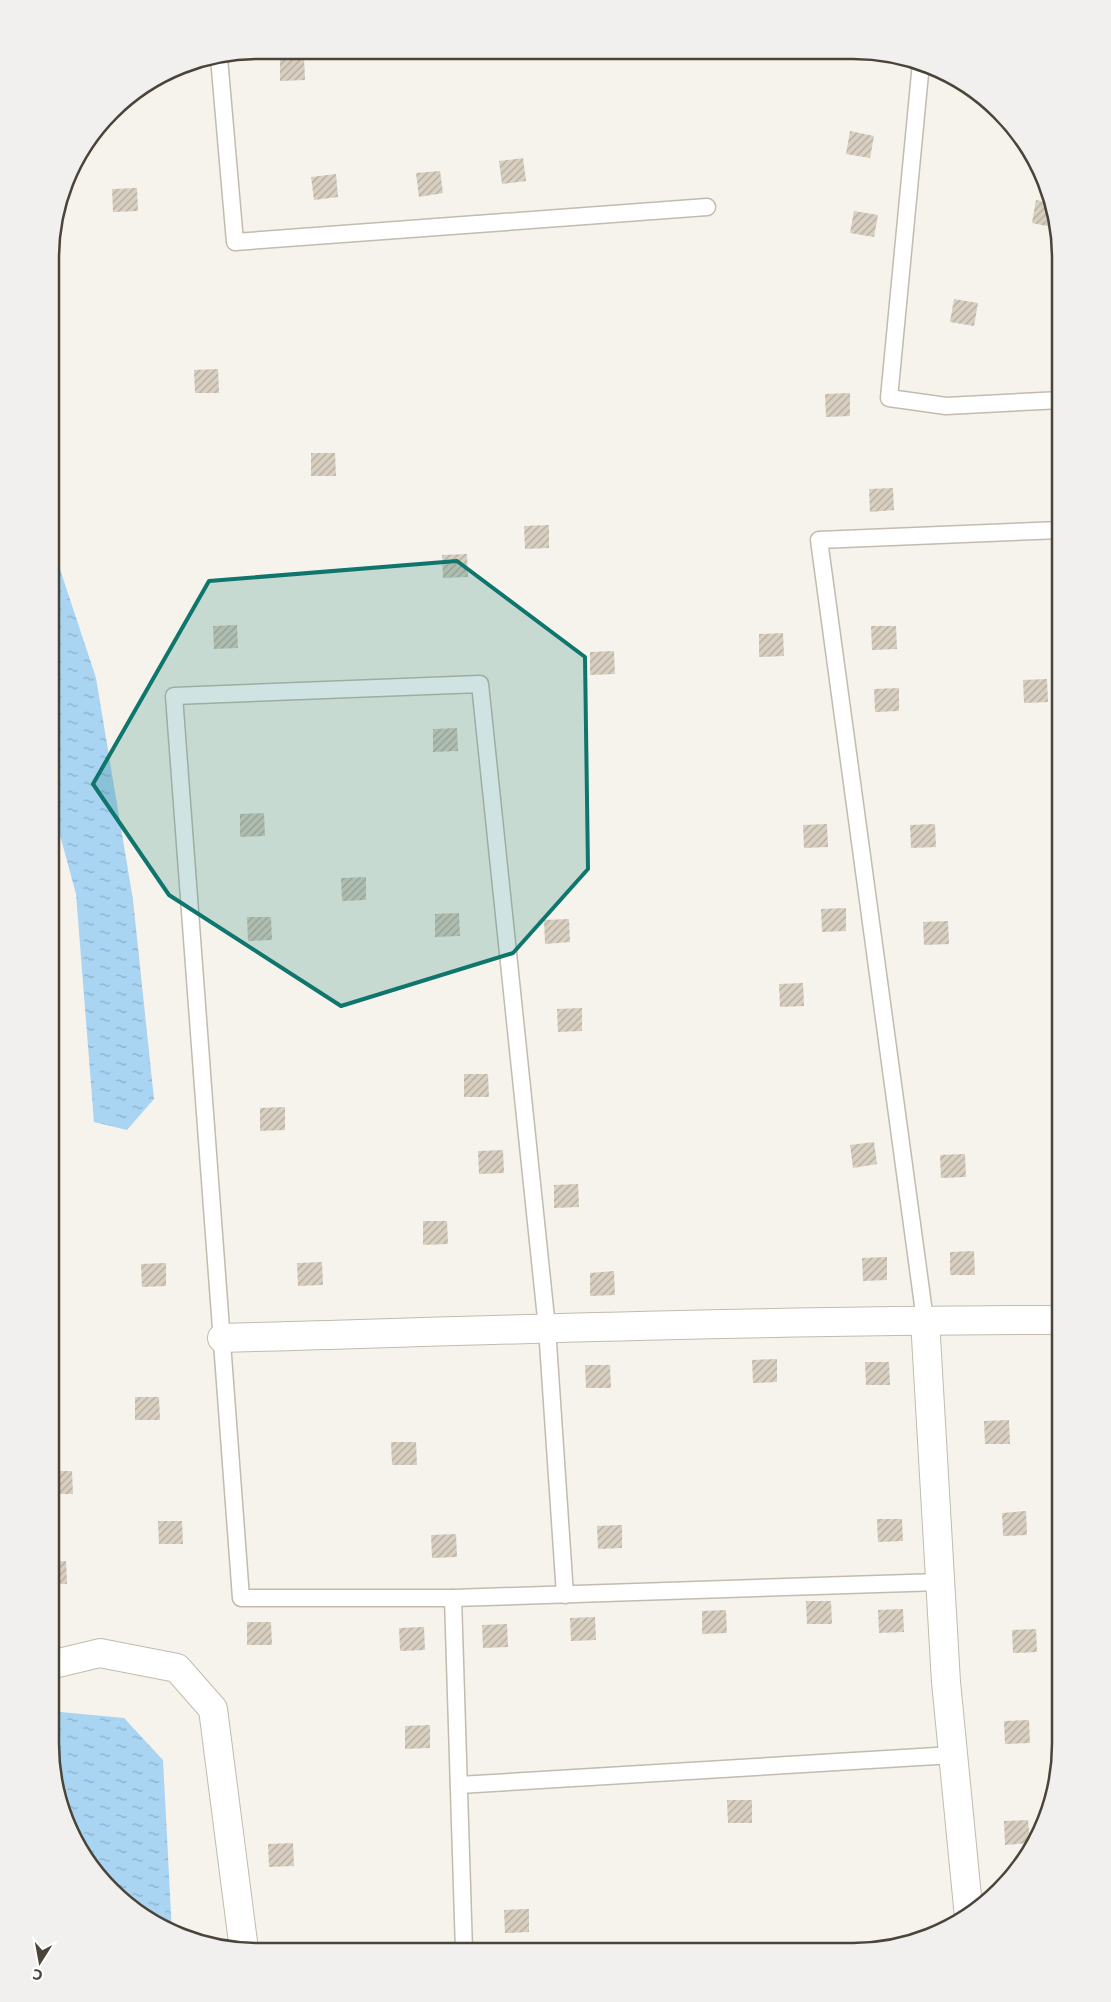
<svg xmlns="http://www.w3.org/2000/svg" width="1111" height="2002" font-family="Commissioner,sans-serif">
  <defs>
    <pattern id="water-ripples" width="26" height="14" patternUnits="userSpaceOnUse" patternTransform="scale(1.25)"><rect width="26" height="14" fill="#a9d4f2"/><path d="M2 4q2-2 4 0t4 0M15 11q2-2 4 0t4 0" fill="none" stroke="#8caec5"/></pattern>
    <pattern id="building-hatch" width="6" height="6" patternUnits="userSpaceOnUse" patternTransform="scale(1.25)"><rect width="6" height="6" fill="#d8cfc1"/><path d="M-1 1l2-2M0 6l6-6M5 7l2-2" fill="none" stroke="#b1aa9e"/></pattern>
  </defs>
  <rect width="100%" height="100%" fill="#f6f3ec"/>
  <g fill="url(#water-ripples)">
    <path d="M51,542L96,678L133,900L154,1099L127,1130L94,1122L76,894L51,802Z"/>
    <path d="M50,1711L124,1718L163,1760L172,1933L131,1909L93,1871L61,1812L50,1745Z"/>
  </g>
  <g fill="url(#building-hatch)">
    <path d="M304,57L305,80L280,81V58Z"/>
    <path d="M850,131L874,136L870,158L846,154Z"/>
    <path d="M523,158L526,181L502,184L499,161Z"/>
    <path d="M440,171L443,193L419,197L416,173Z"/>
    <path d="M336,174L338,197L314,200L311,177Z"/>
    <path d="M137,188L138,211L113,212L112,189Z"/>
    <path d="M1036,200L1052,203L1056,228L1032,223Z"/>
    <path d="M854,211L878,215L874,237L850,233Z"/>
    <path d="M954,299L978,303L974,326L950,322Z"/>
    <path d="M218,369L219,393H195L194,370Z"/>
    <path d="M850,393V416L826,417L825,394Z"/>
    <path d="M311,453H335L336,476H311Z"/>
    <path d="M893,488L894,510L870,512L869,489Z"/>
    <path d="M549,525V548L525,549L524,526Z"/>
    <path d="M467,554L468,577L443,578L442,555Z"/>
    <path d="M237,625L238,648L214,649L213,626Z"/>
    <path d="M871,626H896L897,649L872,650Z"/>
    <path d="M783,633L784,656L759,657V634Z"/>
    <path d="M614,651L615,674L590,675V652Z"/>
    <path d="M1047,679L1048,702L1024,703L1023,680Z"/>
    <path d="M899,688V711L875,712L874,689Z"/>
    <path d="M457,728L458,751L433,752V729Z"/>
    <path d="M264,813L265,836L240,837V814Z"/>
    <path d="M827,824L828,847L804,848L803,825Z"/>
    <path d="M935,824L936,847L911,848L910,825Z"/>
    <path d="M366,877V900L342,901L341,878Z"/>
    <path d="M846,908V931L822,932L821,909Z"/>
    <path d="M459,913L460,936L435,937V914Z"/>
    <path d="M247,917H271L272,940L248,941Z"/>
    <path d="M569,919L570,942L545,944L544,920Z"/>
    <path d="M948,921L949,944L924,945L923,922Z"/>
    <path d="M803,983L804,1006L780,1007L779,984Z"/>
    <path d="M582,1008V1031L558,1032L557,1009Z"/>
    <path d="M464,1074H488L489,1097H464Z"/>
    <path d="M285,1107V1130L260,1131V1108Z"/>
    <path d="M874,1142L877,1164L853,1168L850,1145Z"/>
    <path d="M503,1150L504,1173L479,1174L478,1151Z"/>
    <path d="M965,1154L966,1177L941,1178L940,1155Z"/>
    <path d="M51,1169H59L60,1192H51Z"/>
    <path d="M578,1184L579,1207L554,1208V1185Z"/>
    <path d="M423,1221H447L448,1244L423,1245Z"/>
    <path d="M974,1251L975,1275H950V1252Z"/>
    <path d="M887,1257V1280L863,1281L862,1258Z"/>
    <path d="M322,1262L323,1285L298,1286L297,1263Z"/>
    <path d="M166,1263V1286L142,1287L141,1264Z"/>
    <path d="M614,1271L615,1295L590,1296V1273Z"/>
    <path d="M777,1359V1382L753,1383L752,1360Z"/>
    <path d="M865,1362H889L890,1385H866Z"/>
    <path d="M585,1365H610L611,1388H586Z"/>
    <path d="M135,1397H159L160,1420H135Z"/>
    <path d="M1009,1420L1010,1444H985L984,1421Z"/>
    <path d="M391,1442H416L417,1465H392Z"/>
    <path d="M50,1471H72L73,1494H50Z"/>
    <path d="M1026,1511L1027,1535L1003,1536L1002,1513Z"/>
    <path d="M877,1519H902L903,1541L878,1542Z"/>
    <path d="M158,1521H182L183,1544H159Z"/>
    <path d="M622,1525V1548L598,1549L597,1526Z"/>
    <path d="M456,1534L457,1557L432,1558L431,1535Z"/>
    <path d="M50,1561H66L67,1584H50Z"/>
    <path d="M806,1601H831L832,1624H807Z"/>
    <path d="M903,1609L904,1632L879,1633L878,1610Z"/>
    <path d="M726,1610L727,1633L702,1634V1611Z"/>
    <path d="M595,1617L596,1640L571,1641L570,1618Z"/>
    <path d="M247,1622H271L272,1645H247Z"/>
    <path d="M507,1624L508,1647L483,1648L482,1625Z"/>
    <path d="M424,1627L425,1650L400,1651L399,1628Z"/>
    <path d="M1036,1629L1037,1652L1013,1653L1012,1630Z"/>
    <path d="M1029,1720L1030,1743L1005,1744L1004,1721Z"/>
    <path d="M430,1725V1748L405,1749V1726Z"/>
    <path d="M727,1800H752V1823H728Z"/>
    <path d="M1028,1820L1030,1843L1005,1845L1004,1821Z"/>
    <path d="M293,1843L294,1866L269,1867L268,1844Z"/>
    <path d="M529,1909V1932L505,1933L504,1910Z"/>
  </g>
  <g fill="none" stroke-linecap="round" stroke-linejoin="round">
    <g stroke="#c2bbae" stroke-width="19">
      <g id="lane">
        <path d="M219,58L235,242L707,207"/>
        <path d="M921,63L889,398L946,406L1061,400"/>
        <path d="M925,1320L819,540L1061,530"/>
        <path d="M565,1595L547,1328L480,684L174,696L241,1598H453L940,1582"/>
        <path d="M453,1598L464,1951"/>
        <path d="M459,1785L953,1755"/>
      </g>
    </g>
    <g stroke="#c2bbae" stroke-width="30">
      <g id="street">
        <path d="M925,1320L946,1682L969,1917"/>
        <path d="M222,1338C501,1330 781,1320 1061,1320"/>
        <path d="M50,1665L100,1653L177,1668L213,1709L244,1950"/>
      </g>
    </g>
    <use href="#lane" stroke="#fff" stroke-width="16"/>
    <use href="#street" stroke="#fff" stroke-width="28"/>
  </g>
  <path fill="#0f766e" fill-opacity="0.2" stroke="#0f766e" stroke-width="4" stroke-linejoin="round" d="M457,561L585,657L588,869L513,953L341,1006L169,895L93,784L209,581Z"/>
  <path d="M0 0H1111V2002H0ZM258 59H853A199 199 0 0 1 1052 258V1744A199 199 0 0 1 853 1943H258A199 199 0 0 1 59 1744V258A199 199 0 0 1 258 59Z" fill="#f1f0ef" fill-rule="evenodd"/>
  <path fill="none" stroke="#4b4439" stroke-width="2.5" d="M258 59H853A199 199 0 0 1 1052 258V1744A199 199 0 0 1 853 1943H258A199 199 0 0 1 59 1744V258A199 199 0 0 1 258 59Z"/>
  <g transform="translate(40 1962) rotate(191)" stroke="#ffffff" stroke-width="4" paint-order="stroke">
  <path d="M0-4L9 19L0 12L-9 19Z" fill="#4b4439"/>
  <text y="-8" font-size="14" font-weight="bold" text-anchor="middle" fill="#4b4439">С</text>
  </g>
</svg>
